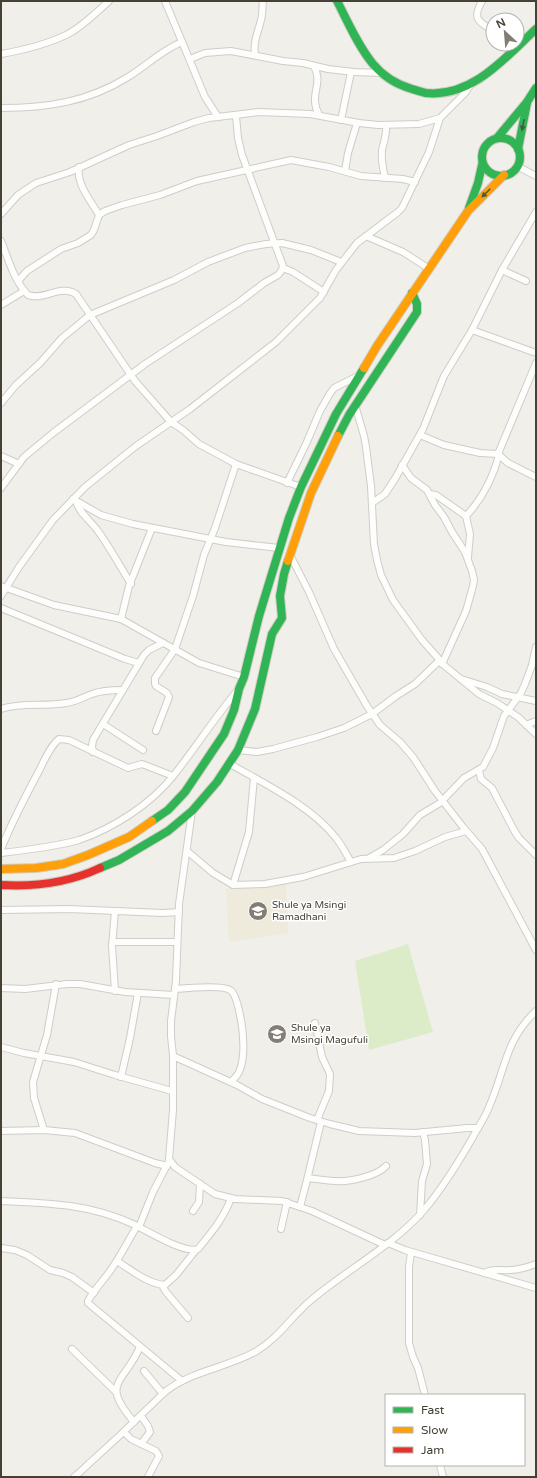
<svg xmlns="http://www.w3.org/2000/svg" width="537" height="1478" font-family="'Varela Round',sans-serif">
  <rect width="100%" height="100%" fill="#f0efea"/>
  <path fill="#eeeadc" d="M286,880L288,933L229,942L226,889Z"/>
  <path fill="#dcecc9" d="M408,944L433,1032L369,1050L355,961Z"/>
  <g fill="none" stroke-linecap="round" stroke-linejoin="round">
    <g stroke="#cfcdc7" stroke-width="8">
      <g id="street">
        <path d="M165,1L205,97L218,117"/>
        <path d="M482,1C472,19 478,21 493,31"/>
        <path d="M510,44L515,49"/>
        <path d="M1,54C24,50 45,45 66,35C81,28 97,12 109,1"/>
        <path d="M255,55C253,41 258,33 261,20C263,14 262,7 263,1"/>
        <path d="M190,59L205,53L231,51L283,61L303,63L328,69L354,72L382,73"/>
        <path d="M314,66C324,85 308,94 319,115"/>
        <path d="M1,108C47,108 88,102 128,77C146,66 162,50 182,42"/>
        <path d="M341,120L351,72"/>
        <path d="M517,166L536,176"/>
        <path d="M79,167C76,184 91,201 99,215"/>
        <path d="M345,171L348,153L357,123"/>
        <path d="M385,178C383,169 381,159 382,150C384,141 387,134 386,125"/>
        <path d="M1,214L18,195L36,183L70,172L129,145L157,136L194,122L209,118L259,112L310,114L359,123L378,125L419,124L440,118L466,92L471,84"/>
        <path d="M366,236L403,252L428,268"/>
        <path d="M1,241C8,258 14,281 28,295C43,301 61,284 76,294L135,381L171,422L183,430L199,444L236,464L301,487"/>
        <path d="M283,268L293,272L324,292"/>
        <path d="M502,270L526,281"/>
        <path d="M18,281L27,271L61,249L78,243L91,235L94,230L99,215L105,211L122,205L160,195L197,181L291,160L329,167L361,176L403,179L415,182"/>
        <path d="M1,305L24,291"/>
        <path d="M472,330L536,353"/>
        <path d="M1,403L16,385L40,363L62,338L90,315L174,280L208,262L245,248L266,244L282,243L311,250L341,262"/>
        <path d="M355,405L364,436L366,447L371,486L374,544L377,560L381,575L393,600L422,640L445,666L479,694L497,703L518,717L536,734"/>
        <path d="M420,435L444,445L480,453L498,454L508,463L536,477"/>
        <path d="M498,454L536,363"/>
        <path d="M1,456L19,464"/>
        <path d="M402,465L411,478L427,490L435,505L444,517L452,532L465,552L472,571L474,580L473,586L466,611L442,664"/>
        <path d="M287,483L306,444L320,411L329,395L334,388L358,376"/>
        <path d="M1,488L24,457L53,433L145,364L238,303L264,283L278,275L282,270L283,266L242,155L238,138L236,116"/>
        <path d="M430,494L436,495L466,516L470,534L468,557"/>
        <path d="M73,499L101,515L133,524L226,542L279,548"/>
        <path d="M76,501C79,513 91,521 98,531C110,548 120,566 131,584"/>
        <path d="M372,503L385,494L396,477L423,429L444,376L472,330L502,270L536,212"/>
        <path d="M466,516C482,499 493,477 499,455"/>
        <path d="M290,555L309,592L334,649L367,706L380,725L400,742L413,757L435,791L463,827L482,849L536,950"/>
        <path d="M1,586L54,605L121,619L199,663L244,677"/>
        <path d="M1,596L19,567L53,520L85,487L136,446L190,409L276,342L320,298L336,270L357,243L398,212L402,208L429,152L440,118"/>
        <path d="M1,608L125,659L139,663"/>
        <path d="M121,619L129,586L152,528"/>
        <path d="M461,679L487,687L502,694L536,701"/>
        <path d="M1,709C22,702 45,707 66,703C76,702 83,697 92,694C102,690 113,690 123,690"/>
        <path d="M103,724L143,750"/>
        <path d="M526,725L536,721"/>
        <path d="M156,731L169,697L167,693L156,686L155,684V678L175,649L193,596L204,555L215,528L236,464"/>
        <path d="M238,750L257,752L273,749L317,737L344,728L372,714L396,696L415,684L439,661"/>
        <path d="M93,752L92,746L93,740L144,655L149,650L163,643"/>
        <path d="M230,764C265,784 311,806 336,838C342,845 346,854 351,862"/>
        <path d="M479,770L481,779L492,788L515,832L519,838L536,855"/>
        <path d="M192,811L179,904L176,981L171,1021V1036L173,1056V1110L169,1159L175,1167L215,1194L235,1199L282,1201L312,1211L385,1245"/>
        <path d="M1,849C12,822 25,797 39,771C44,761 50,746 59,739L69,740L128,768L142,764L173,776"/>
        <path d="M187,851L213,873L233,885L265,884L303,877L361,859L394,858L415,851L445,837L466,831"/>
        <path d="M1,853C27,850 54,847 79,840C114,828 151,804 174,775C196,747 215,717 238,690"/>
        <path d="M369,858L383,850L403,834L420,815L440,803L464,778L483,767L493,748L504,716L521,693L525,684L532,665L536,647"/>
        <path d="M233,885L249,832L254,778"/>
        <path d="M1,910L69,909L163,913L179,912"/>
        <path d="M113,942H177"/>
        <path d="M1,988L25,989L67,984H80L125,992L174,995"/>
        <path d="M175,989C186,988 223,985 230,990C238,994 243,1030 243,1039C244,1049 243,1064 239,1072C237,1076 234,1079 231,1082"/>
        <path d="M115,991L112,946L115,911"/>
        <path d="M315,1023L322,1057L330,1074L329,1091L317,1120"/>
        <path d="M1,1047L24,1053L74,1062L115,1075L172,1091"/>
        <path d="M173,1056L237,1085L262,1099L310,1118L330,1124L359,1131L415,1133L467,1128H478"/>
        <path d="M121,1077L130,1038L138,993"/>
        <path d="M44,1130L34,1098L33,1082L47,1035L56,984"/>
        <path d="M1,1131L44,1130L75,1133L155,1163L167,1166"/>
        <path d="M308,1178C317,1179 327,1181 336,1181C350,1182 377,1176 386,1166"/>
        <path d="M1,1201C49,1203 89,1204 133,1224C148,1231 184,1254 198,1249C211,1233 224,1218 231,1198"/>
        <path d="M300,1207L306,1184L321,1122"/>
        <path d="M193,1211L199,1202L200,1184"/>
        <path d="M420,1215L422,1181L427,1164L425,1140L423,1132"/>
        <path d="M137,1226C128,1241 120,1257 110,1271C103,1281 93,1291 88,1301V1303L182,1381"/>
        <path d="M139,1227L153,1192L168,1163"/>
        <path d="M281,1229L287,1202"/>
        <path d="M388,1243L405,1250L536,1288"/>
        <path d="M1,1248L15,1250L27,1255L50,1270L63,1273L72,1277L94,1293"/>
        <path d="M411,1252L409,1267V1343L413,1357L418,1368L425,1395"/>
        <path d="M117,1261C131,1270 148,1284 165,1285L176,1275L196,1250"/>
        <path d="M484,1273C493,1268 500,1271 510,1270C519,1270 528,1267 536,1264"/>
        <path d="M162,1285L166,1292L188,1318"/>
        <path d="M72,1349L115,1391"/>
        <path d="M144,1371L163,1394"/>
        <path d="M141,1416L148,1426L150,1432L141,1444"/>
        <path d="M134,1422C100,1382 123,1385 140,1347"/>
        <path d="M124,1432L131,1439L156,1451L159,1456L148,1477"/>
        <path d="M440,1465L443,1477"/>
        <path d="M74,1477C81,1472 87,1465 94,1459C112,1443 129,1427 146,1410C153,1404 159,1397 166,1391C194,1370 226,1368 255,1352C278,1339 291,1317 310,1301C346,1270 393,1246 424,1210C443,1188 458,1163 473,1137C478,1127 485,1118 489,1107C505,1071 505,1040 536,1011"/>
      </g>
    </g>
    <g stroke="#d0cdc1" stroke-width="10">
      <g id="fast">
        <path d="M337,1C348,22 358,46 373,64C383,76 398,85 412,89C416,90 421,92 426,93C472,98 506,57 536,29"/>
        <path d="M497,138L527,102L536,88"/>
        <circle cx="501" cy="157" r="19"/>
        <path d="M518,149L527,103"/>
        <path d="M469,208L478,183L482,165"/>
        <path d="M338,436L349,415L417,312V304L412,293"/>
        <path d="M152,821L168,810L185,792L224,734L234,710L239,689L244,677L259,616L289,518L301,487L336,414L364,368"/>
        <path d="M100,868L119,860L168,831L192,811L217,782L238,750L255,709L272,634L282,618L280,596L284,574L288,561"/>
      </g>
    </g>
    <g stroke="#d0cdc1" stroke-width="10">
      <g id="slow">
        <path d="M364,368L377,346L468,211L504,175"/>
        <path d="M288,561L311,493L338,436"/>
        <path d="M1,869L36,868L63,864L88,855L129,837L152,821"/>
      </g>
    </g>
    <g stroke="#d0cdc1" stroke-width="10">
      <path id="jam" d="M1,885C34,887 70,882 100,868"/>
    </g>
    <use href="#street" stroke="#fdfdfc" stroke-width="6"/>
    <use href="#fast" stroke="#30b455" stroke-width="8"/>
    <use href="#slow" stroke="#ff9f0a" stroke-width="8"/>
    <use href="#jam" stroke="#e5322d" stroke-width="8"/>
  </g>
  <defs><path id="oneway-solid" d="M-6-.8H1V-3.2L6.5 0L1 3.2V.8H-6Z"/></defs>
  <g fill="#415e3d">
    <use href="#oneway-solid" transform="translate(523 125) rotate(101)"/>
    <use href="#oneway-solid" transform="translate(486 193) rotate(135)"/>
  </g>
  <defs>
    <g id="school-disc" transform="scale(1)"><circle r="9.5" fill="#827e74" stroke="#fff"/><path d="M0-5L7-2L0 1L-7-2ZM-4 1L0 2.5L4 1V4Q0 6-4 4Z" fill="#fff"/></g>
  </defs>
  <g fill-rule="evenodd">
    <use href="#school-disc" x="258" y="911"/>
    <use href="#school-disc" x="277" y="1034"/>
  </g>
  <g text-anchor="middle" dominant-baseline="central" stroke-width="3" stroke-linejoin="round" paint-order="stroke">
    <g font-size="10" fill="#474135" stroke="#fff" text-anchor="start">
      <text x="272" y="905">Shule ya Msingi<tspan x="272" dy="12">Ramadhani</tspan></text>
      <text x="291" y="1028">Shule ya<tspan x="291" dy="12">Msingi Magufuli</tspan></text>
    </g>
  </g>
  <rect width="537" height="1478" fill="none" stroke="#474135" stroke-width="4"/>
  <rect x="385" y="1394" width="140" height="72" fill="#ffffff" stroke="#b5b3ae"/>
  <rect x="393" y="1407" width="20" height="6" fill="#30b455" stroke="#b5b3ae"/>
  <text x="421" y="1414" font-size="12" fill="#474135">Fast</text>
  <rect x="393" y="1427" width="20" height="6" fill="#ff9f0a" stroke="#b5b3ae"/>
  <text x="421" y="1434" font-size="12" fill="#474135">Slow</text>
  <rect x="393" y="1447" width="20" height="6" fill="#e5322d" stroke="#b5b3ae"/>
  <text x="421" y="1454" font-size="12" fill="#474135">Jam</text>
  <g transform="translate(505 32) rotate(334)"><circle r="19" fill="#ffffff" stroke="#b5b3ae"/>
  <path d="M0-3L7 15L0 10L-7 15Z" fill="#827e74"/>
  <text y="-6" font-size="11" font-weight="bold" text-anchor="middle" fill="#474135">N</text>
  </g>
</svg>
